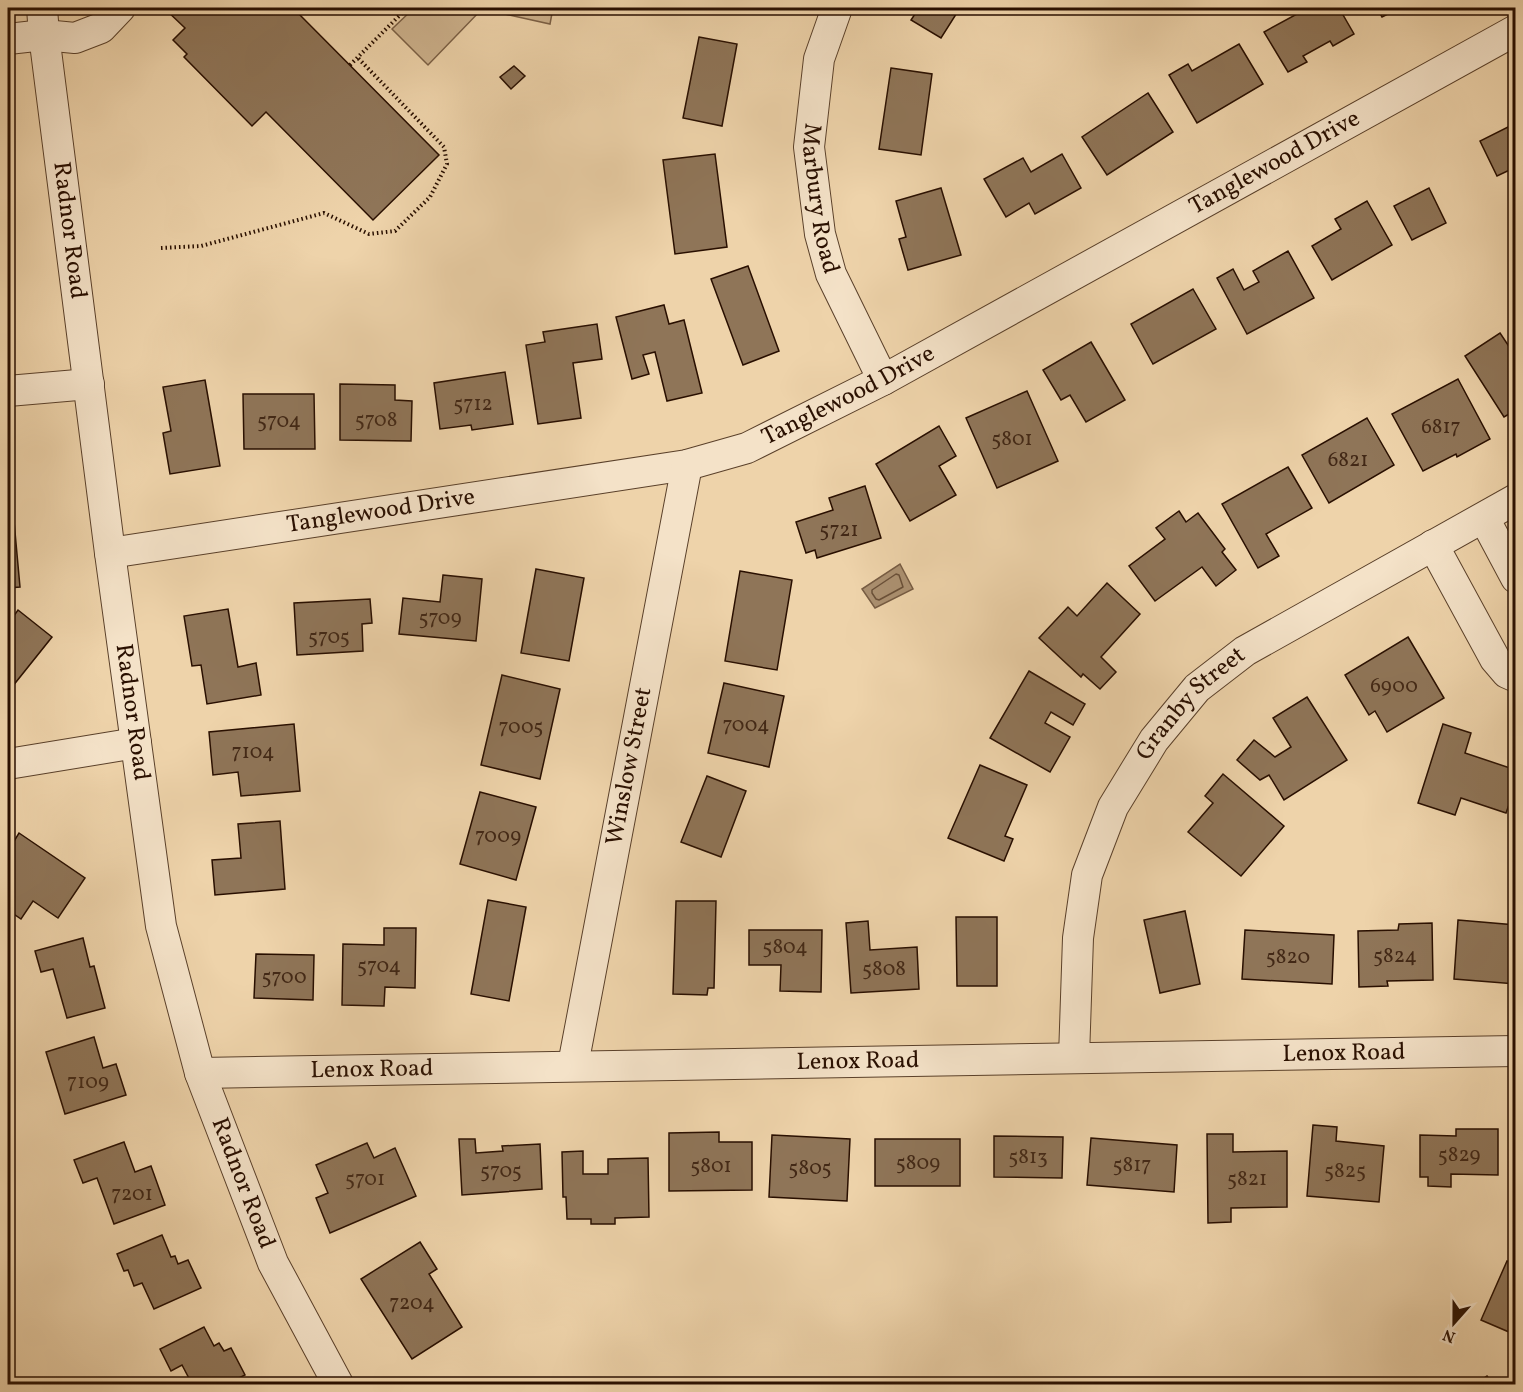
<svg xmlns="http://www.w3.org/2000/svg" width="1523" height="1392" font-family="Vollkorn,serif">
  <rect width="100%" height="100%" fill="#eed3aa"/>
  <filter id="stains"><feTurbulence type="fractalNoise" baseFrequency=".00333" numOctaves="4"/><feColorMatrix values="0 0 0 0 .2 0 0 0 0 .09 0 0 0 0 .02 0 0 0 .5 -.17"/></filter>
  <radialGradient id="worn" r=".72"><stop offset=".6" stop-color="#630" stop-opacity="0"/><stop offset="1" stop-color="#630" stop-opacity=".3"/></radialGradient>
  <path fill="#cdb28d" stroke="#7b6046" stroke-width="1.5" d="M414,8H553L550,24L482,9L428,65L392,29Z"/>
  <path fill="#ab9070" stroke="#775c43" stroke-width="1.5" d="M900,564L913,589L875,608L862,589Z"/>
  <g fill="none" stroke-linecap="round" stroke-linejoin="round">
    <path stroke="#6a5038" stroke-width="1.5" d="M896,574L899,575L903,587L879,600L876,599L872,593V590Z"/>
  </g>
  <g fill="#8f7558" stroke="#290f00" stroke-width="1.5">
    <path d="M164,8H293L439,155L373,220L266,112L252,126L184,57L187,54L173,40L185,28Z"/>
    <path d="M919,8H960L941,38L911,20Z"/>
    <path d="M1308,8H1339L1354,34L1333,46L1330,41L1303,56L1307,62L1288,72L1264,32Z"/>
    <path d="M1377,8H1400L1382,17Z"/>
    <path d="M699,37L737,44L722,126L683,118Z"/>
    <path d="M1239,44L1263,84L1197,123L1169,75L1188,64L1192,71Z"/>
    <path d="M514,66L525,76L511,89L500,77Z"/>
    <path d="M891,68L932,74L921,155L879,149Z"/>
    <path d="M1148,93L1173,132L1107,175L1082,137Z"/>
    <path d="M1516,123V167L1497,176L1480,141Z"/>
    <path d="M715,154L727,247L675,254L663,160Z"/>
    <path d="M1062,154L1081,188L1035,214L1029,203L1006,217L984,179L1023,158L1031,172Z"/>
    <path d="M941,188L961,255L908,270L899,239L906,237L896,201Z"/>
    <path d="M1429,188L1446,223L1412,240L1394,206Z"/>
    <path d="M1367,201L1392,245L1332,280L1312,246L1341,229L1335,219Z"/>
    <path d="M1288,251L1314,298L1247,334L1217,278L1233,269L1244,290L1259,282L1253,271Z"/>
    <path d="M748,266L779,351L743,365L711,279Z"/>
    <path d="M1193,289L1216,329L1153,364L1131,324Z"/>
    <path d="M664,305L669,324L684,320L702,393L667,401L655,352L643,355L649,374L632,379L616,317Z"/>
    <path d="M597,324L602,359L573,363L581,418L538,424L526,345L545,342L543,332Z"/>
    <path d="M1500,333L1510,348L1516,345V410L1504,417L1465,356Z"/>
    <path d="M1091,342L1125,400L1086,422L1070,395L1061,400L1043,370Z"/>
    <path d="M505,372L513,424L472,430L471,425L440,429L434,383Z"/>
    <path d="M1458,379L1490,439L1457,457L1456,454L1423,471L1392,414Z"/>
    <path d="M205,380L220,466L170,474L163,433L171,431L163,387Z"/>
    <path d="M340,384L395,385V400L412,401L411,441L340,440Z"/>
    <path d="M1027,391L1058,461L997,488L966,418Z"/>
    <path d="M243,394H314L315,449H244Z"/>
    <path d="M1367,418L1394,465L1329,503L1302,455Z"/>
    <path d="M939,426L956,456L939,466L956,495L910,521L876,464Z"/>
    <path d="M1288,467L1312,508L1266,534L1279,556L1258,568L1222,504Z"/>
    <path d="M865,486L881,538L817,558L815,550L806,553L796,522L833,510L829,498Z"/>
    <path d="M1179,511L1186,522L1198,513L1225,549L1222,552L1236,570L1216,586L1202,567L1155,601L1129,566L1165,539L1156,528Z"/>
    <path d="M14,521L20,587L8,588V522Z"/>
    <path d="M536,569L584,578L569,661L521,653Z"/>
    <path d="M740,571L792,580L777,670L725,661Z"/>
    <path d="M443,575L482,579L476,641L399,634L403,598L440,602Z"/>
    <path d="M1107,583L1140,614L1101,657L1116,672L1100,689L1083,674L1081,677L1039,638L1068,607L1077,616Z"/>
    <path d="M370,599L372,623L362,624L363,651L297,655L294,603Z"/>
    <path d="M228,609L238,667L256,663L261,695L207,704L201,665L192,666L184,616Z"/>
    <path d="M18,610L52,637L8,692V624Z"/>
    <path d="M1408,637L1444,698L1387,732L1375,711L1369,715L1345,675Z"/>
    <path d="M1029,671L1085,704L1073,725L1051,712L1045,723L1070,737L1050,772L990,738Z"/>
    <path d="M502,675L560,689L540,779L481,765Z"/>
    <path d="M724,683L784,696L769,767L708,753Z"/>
    <path d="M1307,697L1347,760L1284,800L1269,775L1260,780L1237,760L1254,740L1275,757L1291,747L1273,718Z"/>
    <path d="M294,724L300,791L241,796L238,772L213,775L209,732Z"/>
    <path d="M1443,724L1471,733L1465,753L1516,770V785L1506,813L1461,798L1455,815L1418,803Z"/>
    <path d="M980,765L1027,785L1005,836L1013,839L1004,861L948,838Z"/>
    <path d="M1223,774L1284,826L1241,876L1188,832L1213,803L1205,796Z"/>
    <path d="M707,776L746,791L721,857L681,842Z"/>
    <path d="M480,792L536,807L516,880L460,864Z"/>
    <path d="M280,821L285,889L215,895L212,860L241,858L238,824Z"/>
    <path d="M19,833L85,878L58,918L33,901L21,919L8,910V851Z"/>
    <path d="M488,900L526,907L509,1001L471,994Z"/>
    <path d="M676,901H716L714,988H708L707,995L673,994Z"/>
    <path d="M1185,911L1200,984L1160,993L1144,920Z"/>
    <path d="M956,917H997V986H957Z"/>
    <path d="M1458,920L1516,925V984L1454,979Z"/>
    <path d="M868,921L870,950L917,947L919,989L851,993L846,923Z"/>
    <path d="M1432,923L1433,980L1387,981L1388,986L1359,987L1358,931L1398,930L1399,924Z"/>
    <path d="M384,928H416L415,988L385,987L384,1006L342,1005L343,944L384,945Z"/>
    <path d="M749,930H822L821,992L780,991L781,965H749Z"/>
    <path d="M1245,930L1334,935L1332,984L1242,979Z"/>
    <path d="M83,938L90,967L94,966L105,1008L67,1018L53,969L41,972L35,951Z"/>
    <path d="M256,954L314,955L313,1000L254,998Z"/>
    <path d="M94,1037L103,1068L116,1064L126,1095L65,1114L46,1052Z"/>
    <path d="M1313,1125L1337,1127L1336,1141L1384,1146L1379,1202L1307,1196Z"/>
    <path d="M1456,1129H1498V1175L1451,1174V1187L1428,1186V1177H1420V1135L1456,1136Z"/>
    <path d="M719,1132V1142H752V1190L669,1191V1133Z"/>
    <path d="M1207,1134H1233V1152L1287,1151V1207L1231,1208V1222L1208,1223Z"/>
    <path d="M772,1135L850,1139L847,1201L769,1197Z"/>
    <path d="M994,1136L1063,1137L1062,1178L994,1177Z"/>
    <path d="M1091,1138L1177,1145L1174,1192L1087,1185Z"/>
    <path d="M459,1139H475L476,1153L503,1151L502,1146L540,1144L542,1189L462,1195Z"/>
    <rect x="875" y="1139" width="85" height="47"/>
    <path d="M124,1142L135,1172L151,1166L165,1205L114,1224L97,1178L83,1183L74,1160Z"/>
    <path d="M367,1143L374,1158L395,1148L416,1196L330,1233L316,1198L328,1193L316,1165Z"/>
    <path d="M583,1151V1174H608V1159L648,1158L649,1217L615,1218V1224H591V1219H567L566,1197H563L562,1152Z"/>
    <path d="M162,1235L171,1257L175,1256L178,1264L188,1260L201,1288L154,1309L142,1283L134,1286L128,1270L124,1271L117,1254Z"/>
    <path d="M420,1242L437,1269L429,1274L462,1327L412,1359L361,1279Z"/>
    <path d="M1507,1261L1516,1265V1335L1481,1320Z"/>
    <path d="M204,1327L214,1346L219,1343L224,1351L231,1348L245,1375L227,1384H192L182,1365L171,1371L160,1349Z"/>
    <path d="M1487,1376L1493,1384H1475Z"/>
    <path d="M461,1379L493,1384H460Z"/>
  </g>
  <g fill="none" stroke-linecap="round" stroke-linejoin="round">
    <g stroke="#5a402a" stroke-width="32">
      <g id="minor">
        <path id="s1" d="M42,8L44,35L110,553L161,926L200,1073L273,1263L338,1384"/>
        <path id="s2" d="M837,8L819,59L809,147L820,234L831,274L883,380"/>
        <path d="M8,39L44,35L75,38L101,28L120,8"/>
        <path d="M8,391L89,384"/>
        <path d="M1484,518L1516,578"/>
        <path d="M1433,545L1495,659L1507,673L1516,677"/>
        <path id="s3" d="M110,553L687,465L747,448L883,380L1516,30"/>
        <path d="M8,764L136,743"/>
        <path id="s4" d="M1074,1057L1078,938L1087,875L1113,807L1154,740L1197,688L1245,651L1516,499"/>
        <path id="s5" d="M573,1065L687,465"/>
        <path id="s6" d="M200,1073L1516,1051"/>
      </g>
    </g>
    <g stroke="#290f00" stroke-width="4" stroke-dasharray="1.5 3" stroke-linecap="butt">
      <path d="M350,65L407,8"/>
      <path d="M161,248L201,246L324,213L369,234L395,231L430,197L447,164L444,147L357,57"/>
    </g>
    <use href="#minor" stroke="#f4e2c8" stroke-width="30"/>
  </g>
  <g text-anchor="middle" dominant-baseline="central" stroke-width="6" stroke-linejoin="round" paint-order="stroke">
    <g font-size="21" fill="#422816">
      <text x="473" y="404">5712</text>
      <text x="376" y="420">5708</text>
      <text x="279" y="421">5704</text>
      <text x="1441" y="427">6817</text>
      <text x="1012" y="439">5801</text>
      <text x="1348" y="460">6821</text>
      <text x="839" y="530">5721</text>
      <text x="440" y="618">5709</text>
      <text x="329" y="637">5705</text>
      <text x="1394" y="686">6900</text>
      <text x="746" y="725">7004</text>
      <text x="521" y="727">7005</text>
      <text x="253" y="752">7104</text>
      <text x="498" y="836">7009</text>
      <text x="785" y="947">5804</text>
      <text x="1395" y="956">5824</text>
      <text x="1288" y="957">5820</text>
      <text x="379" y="966">5704</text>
      <text x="884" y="969">5808</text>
      <text x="284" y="977">5700</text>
      <text x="88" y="1082">7109</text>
      <text x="1459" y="1155">5829</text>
      <text x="1028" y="1157">5813</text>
      <text x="918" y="1163">5809</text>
      <text x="1132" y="1165">5817</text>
      <text x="711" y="1166">5801</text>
      <text x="810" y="1168">5805</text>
      <text x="501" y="1171">5705</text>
      <text x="1345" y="1171">5825</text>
      <text x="365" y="1179">5701</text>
      <text x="1247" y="1179">5821</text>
      <text x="132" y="1194">7201</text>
      <text x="412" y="1303">7204</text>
    </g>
    <g font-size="24" fill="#290f00" stroke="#f4e2c8">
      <text stroke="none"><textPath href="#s3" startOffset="1246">Tanglewood Drive</textPath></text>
      <text stroke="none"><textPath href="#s2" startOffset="195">Marbury Road</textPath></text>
      <text stroke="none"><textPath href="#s1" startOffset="224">Radnor Road</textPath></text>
      <text stroke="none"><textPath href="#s3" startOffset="760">Tanglewood Drive</textPath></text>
      <text stroke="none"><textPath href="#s3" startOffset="274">Tanglewood Drive</textPath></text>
      <text stroke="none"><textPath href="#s4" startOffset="386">Granby Street</textPath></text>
      <text stroke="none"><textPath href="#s1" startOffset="710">Radnor Road</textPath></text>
      <text stroke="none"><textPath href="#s5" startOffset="304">Winslow Street</textPath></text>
      <text stroke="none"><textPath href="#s6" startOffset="1144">Lenox Road</textPath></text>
      <text stroke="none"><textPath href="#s6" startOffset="658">Lenox Road</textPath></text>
      <text stroke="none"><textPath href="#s6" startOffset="172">Lenox Road</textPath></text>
      <text stroke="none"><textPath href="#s1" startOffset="1196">Radnor Road</textPath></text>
    </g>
  </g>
  <rect width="1523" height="1392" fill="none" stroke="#eed3aa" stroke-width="30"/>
  <rect x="9" y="9" width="1505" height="1374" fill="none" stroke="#290f00" stroke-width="3"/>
  <rect x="15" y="15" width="1493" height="1362" fill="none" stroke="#290f00" stroke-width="1.5"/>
  <g transform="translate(1454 1323) rotate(201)" stroke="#f4e2c8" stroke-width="4.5" paint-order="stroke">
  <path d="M0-4.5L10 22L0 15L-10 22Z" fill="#290f00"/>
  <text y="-9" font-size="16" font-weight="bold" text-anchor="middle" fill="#290f00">N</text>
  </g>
  <rect width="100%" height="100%" filter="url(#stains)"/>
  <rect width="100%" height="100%" fill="url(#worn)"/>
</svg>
